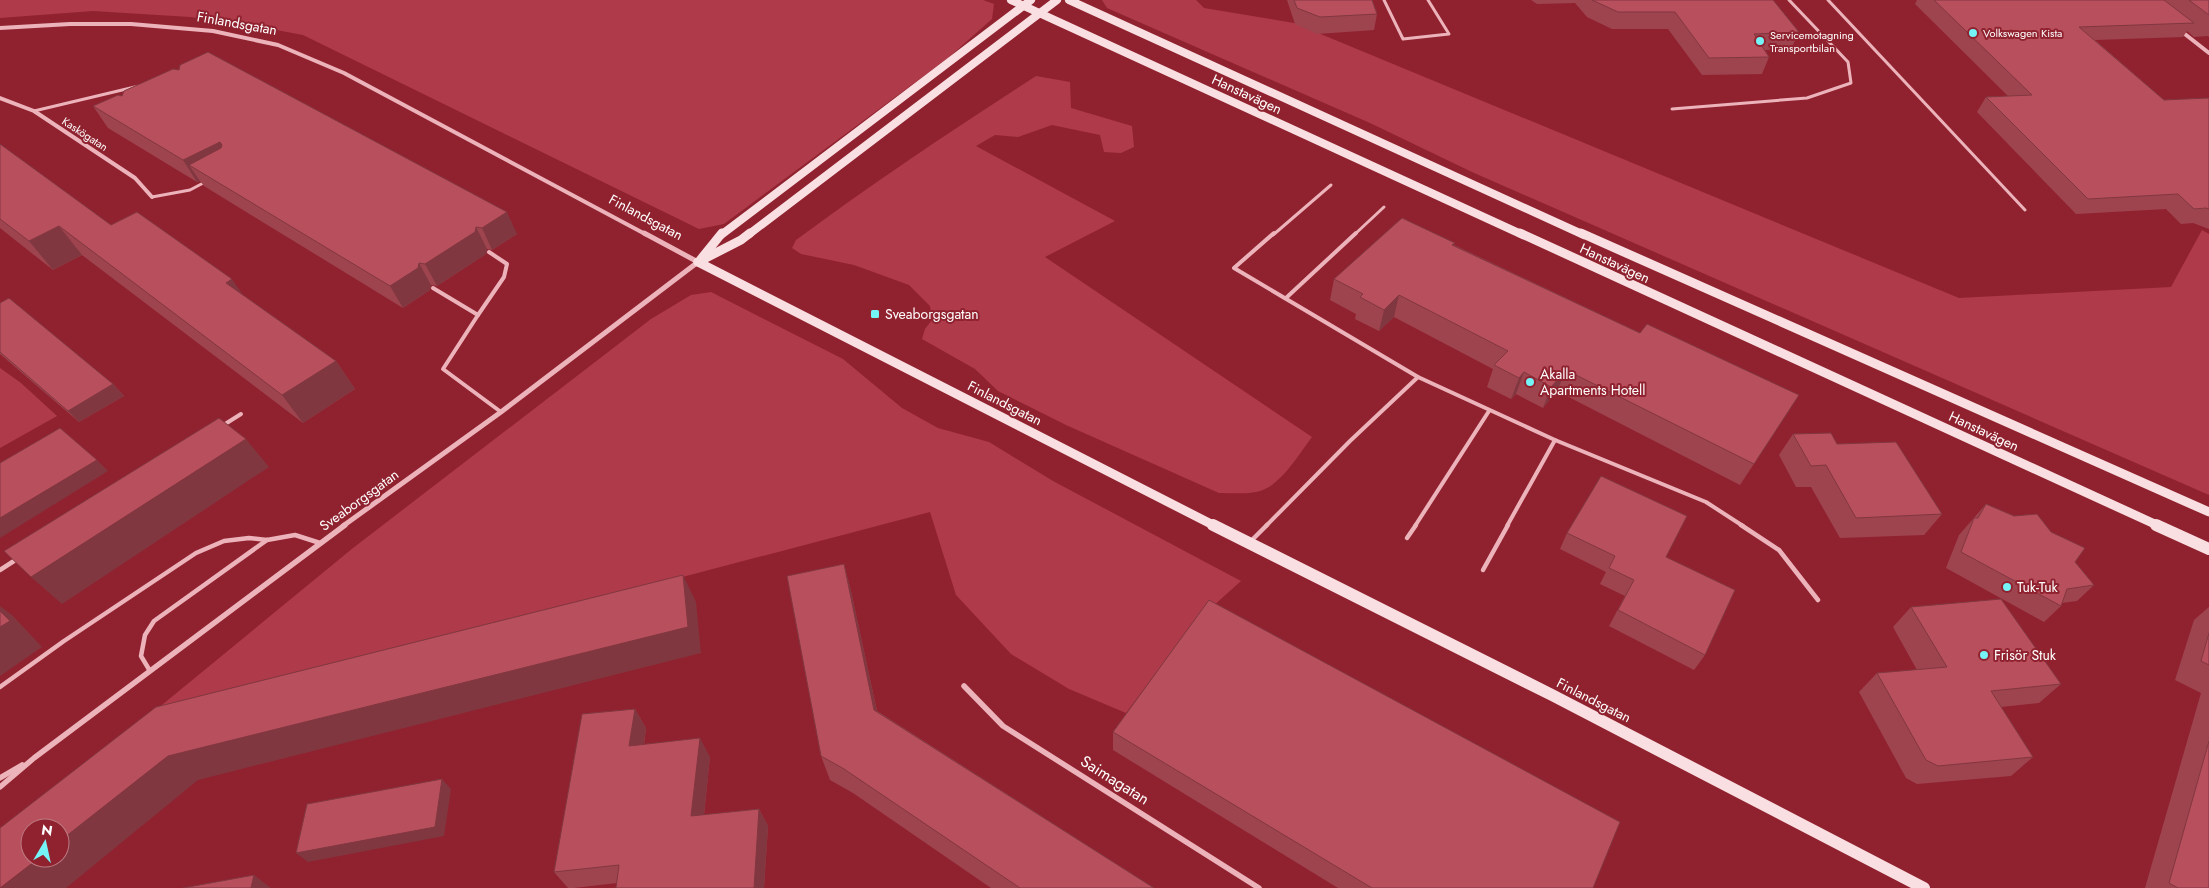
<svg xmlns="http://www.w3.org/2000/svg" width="2209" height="888" font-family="Jost,sans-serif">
  <rect width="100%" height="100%" fill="#90222f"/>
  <g fill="#ae3a4a">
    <path d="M0,0H983L994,4L992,19L948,58L724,224L699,229L303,35L255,26L190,17L93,11L0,18Z"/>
    <path d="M1102,0H1196L1204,8L1294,23L1959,298L2171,287L2202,230L2209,234V495L1472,172L1370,123L1107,8Z"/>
    <path d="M1036,76L1070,82L1071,108L1132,126L1134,147L1121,153L1104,152L1100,135L1052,125L1018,137L995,135L976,146L1115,221L1045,257L1312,437C1300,453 1283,481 1265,489C1253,495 1233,493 1219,493L1066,425L998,391L975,369L922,339L925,329L932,320L930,306L909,285L854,265L801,254L792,248L796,240C874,182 954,129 1036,76Z"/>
    <path d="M711,292L843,359L902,408L938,428L989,442L1053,481L1241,581L1192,625L1126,713L1069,689L1011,654L956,595L930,512L146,718L353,548L651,319L691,295Z"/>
    <path d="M0,368L21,383L57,416L0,448Z"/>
  </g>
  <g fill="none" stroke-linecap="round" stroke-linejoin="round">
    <g stroke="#ecb3bb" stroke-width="3">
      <path d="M1384,0L1403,39L1449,34L1428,0"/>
      <path d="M1828,0L2025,210"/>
      <path d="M1672,109L1807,98L1851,83L1848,62L1789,0"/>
      <path d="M34,111L139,86"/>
      <path d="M152,197L190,190L207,181"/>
      <path d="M1273,235L1331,185"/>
      <path d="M1354,235L1384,207"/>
    </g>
    <g stroke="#ecb3bb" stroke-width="4">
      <path d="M1274,233L1234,268L1418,377L1555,440L1706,502L1743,526"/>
      <path d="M433,288L478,315L443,369L501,412"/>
      <path d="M1286,298L1356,233"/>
      <path d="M478,315L504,277L507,264L489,252"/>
      <path d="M222,426L241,414"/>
      <path d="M1266,526L1350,441L1418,377"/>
      <path d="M1415,526L1489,411"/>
      <path d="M1507,526L1555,440"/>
    </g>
    <g stroke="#ecb3bb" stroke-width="4.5">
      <path d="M1741,525L1779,550L1818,600"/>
      <path d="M1407,538L1416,525"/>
      <path d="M1251,541L1267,525"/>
      <path d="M0,570L17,559"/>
      <path d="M1483,570L1508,525"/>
      <path d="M150,671L141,656L145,635L154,621L267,540"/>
      <path d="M0,687L64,641L196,553L224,541L249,538L267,540L295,535L320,543"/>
    </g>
    <g stroke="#ecb3bb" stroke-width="4">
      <path d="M0,28L70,24H131L213,31L278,45L344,73L647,235"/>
      <path d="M2181,31L2209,53"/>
      <path d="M0,98L34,111L135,178L152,197"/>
    </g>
    <path stroke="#ecb3bb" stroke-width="5" d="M343,526L501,412L698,262L644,233"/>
    <g stroke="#ecb3bb" stroke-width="5.5">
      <path d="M964,686L1003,726L1259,888"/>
      <path d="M0,778L22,765"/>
      <path d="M0,787L34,758L345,525"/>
    </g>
    <g stroke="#f9dfe2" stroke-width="8">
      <path d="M1011,0L1523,235"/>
      <path d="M1069,0L1584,235"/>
      <path d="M721,235L1031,0"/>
      <path d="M748,235L1057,0"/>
    </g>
    <g stroke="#f9dfe2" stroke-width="9">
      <path d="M1520,233L2159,526"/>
      <path d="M1581,233L2209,512"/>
      <path d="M701,259L722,233"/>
      <path d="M698,262L1215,526"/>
      <path d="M698,262L741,240L750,233"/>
    </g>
    <g stroke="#f9dfe2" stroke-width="12">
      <path d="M1213,525L1552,695L1924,888"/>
      <path d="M2156,525L2209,549"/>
    </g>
  </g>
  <g fill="#9e444f">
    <path d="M1287,0H1372L1377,14L1374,30L1317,34L1295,24Z"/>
    <path d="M1531,0H1773L1799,32L1791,49L1765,50L1769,57L1762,74L1702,75L1668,29H1612L1587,17L1575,3L1537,4Z"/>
    <path d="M1917,0H2209V37L2208,36L2194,37L2187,31L2183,37L2095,40L2164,100L2209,98V229L2193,223L2181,224L2166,209L2076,214L1977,112L1986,97L2008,96L1915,4Z"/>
    <path d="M93,106L517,234L492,250L487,249L486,254L437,286L431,285L430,290L403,308L204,186L200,181L197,182L108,128Z"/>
    <path d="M0,144L111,225L243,295L336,361L355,389L303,423L82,255L53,270L0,228Z"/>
    <path d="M1454,245L1640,333L1799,395L1740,485L1557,391L1543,408L1516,394L1511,399L1487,387L1493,369L1394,317L1379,331L1355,319L1356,314L1330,300L1334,279Z"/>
    <path d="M0,303L113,384L124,396L79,422L0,354Z"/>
    <path d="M1793,434L1837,444L1942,514L1924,535L1840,538L1811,487H1796L1779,455Z"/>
    <path d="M1986,504L2075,562L2094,585L2077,601L2062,603L2061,606L2044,622L1946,568L1959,535Z"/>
    <path d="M1567,533L1666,557L1705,655L1694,670L1609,626L1625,596L1600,584L1606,572L1560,549Z"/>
    <path d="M844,564L851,591L877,711L1154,888H991L853,793L830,780L821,756Z"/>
    <path d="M1911,607L2061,684L2039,703L2001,707L2033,757L2011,776L1917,784L1906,778L1859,692L1877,673L1917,670L1893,627Z"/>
    <path d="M2209,607V888H2145L2201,693L2175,680L2194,620Z"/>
    <path d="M635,709L646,728L644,745L710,757L704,815L759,809L768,826L764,888H616L617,883L574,888H568L554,872Z"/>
    <path d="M1113,732L1593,888H1338L1113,750Z"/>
  </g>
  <g fill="#813740">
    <path d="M220,142L234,164L189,165L200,181L197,182L183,160Z"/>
    <path d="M507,212L517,234L492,250L482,228Z"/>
    <path d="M59,226L82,255L53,270L29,241Z"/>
    <path d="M476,227L487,249L486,254L437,286L425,264Z"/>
    <path d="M419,263L431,285L430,290L403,308L390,286Z"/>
    <path d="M232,279L252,308L226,283Z"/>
    <path d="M1399,295L1394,317L1379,331L1384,310Z"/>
    <path d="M336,361L355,389L303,423L282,395Z"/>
    <path d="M1566,370L1557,391L1543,408L1551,387Z"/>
    <path d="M1524,372L1516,394L1511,399L1519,378Z"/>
    <path d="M113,384L124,396L79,422L68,411Z"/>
    <path d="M246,439L269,467L62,604L31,577Z"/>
    <path d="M97,460L108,471L0,538V518Z"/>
    <path d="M844,564L851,591L882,735L874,710Z"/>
    <path d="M683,575L696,602L701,653L198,780L66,888H1L39,858H60V841L168,756Z"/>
    <path d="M0,606L12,615L42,647L0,676Z"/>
    <path d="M635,709L646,728L641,765L629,746Z"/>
    <path d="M700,738L710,757L702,834L691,816Z"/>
    <path d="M442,779L451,789L444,836L308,862L296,853Z"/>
    <path d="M759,809L768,826L764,888H754Z"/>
    <path d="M254,875L271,888H251Z"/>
  </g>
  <g fill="#b84f5c" stroke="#813740">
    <path d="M1294,0H1372L1377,14L1320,17L1297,8Z"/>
    <path d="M1592,0H1773L1799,32L1754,34L1769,57L1709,58L1675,12H1618Z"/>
    <path d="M1934,0H2164L2194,23L2079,27L2164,100L2209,98V209L2206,208L2194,209L2178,194L2088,199L1986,97L2032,95Z"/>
    <path d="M2189,0H2209V15Z"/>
    <path d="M208,52L507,212L482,228L476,227L475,232L425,264L419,263L418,268L390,286L189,165L221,148L222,145L220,142L183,160L93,106L118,95L122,96L124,91L173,69L179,70L180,65Z"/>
    <path d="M0,144L111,225L137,212L232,279L226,283L336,361L282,395L59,226L29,241L0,219Z"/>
    <path d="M1402,218L1455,243L1452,245L1640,333L1647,324L1799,395L1754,464L1566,370L1551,387L1524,372L1519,378L1494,365L1508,351L1399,295L1384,310L1360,297L1363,294L1334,279Z"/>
    <path d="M9,298L113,384L68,411L0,352V303Z"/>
    <path d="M219,418L246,439L31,577L4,551Z"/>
    <path d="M60,428L97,460L0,518V463Z"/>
    <path d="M1831,433L1837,444L1896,442L1942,514L1856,518L1826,465L1811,466L1793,434Z"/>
    <path d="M1601,476L1687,516L1666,557L1735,590L1705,655L1618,610L1634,580L1609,568L1615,556L1567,533Z"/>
    <path d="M1986,504L2014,516L2037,514L2051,532L2085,548L2075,562L2094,585L2067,589L2061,606L1961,552L1974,518H1978Z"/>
    <path d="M844,564L874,710L1154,888H1020L844,769L821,756L787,576Z"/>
    <path d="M683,575L688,627L168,756L60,841V828H30V858H39L0,888V828L156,707Z"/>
    <path d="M2001,599L2061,684L1991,691L2033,757L1938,766L1926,760L1877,673L1947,667L1911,607Z"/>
    <path d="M1209,600L1620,822L1593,888H1372L1113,732Z"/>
    <path d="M0,611L10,621L0,627Z"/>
    <path d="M2209,633V665L2201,661Z"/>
    <path d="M635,709L629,746L700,738L691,816L759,809L754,888H616L619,865L554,872L582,714Z"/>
    <path d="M2209,741V888H2178L2169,883Z"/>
    <path d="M442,779L435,827L296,853L307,804Z"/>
    <path d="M254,875L251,888H183Z"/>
  </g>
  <g fill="#75f4f8" stroke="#90222f" stroke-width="2">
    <circle cx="1973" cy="33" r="5"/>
    <circle cx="1760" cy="41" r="5"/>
    <rect x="870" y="309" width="10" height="10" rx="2.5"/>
    <circle cx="1530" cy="382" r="5"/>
    <circle cx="2007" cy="587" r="5"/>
    <circle cx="1984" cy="655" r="5"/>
  </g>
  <g text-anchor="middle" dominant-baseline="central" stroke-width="4" stroke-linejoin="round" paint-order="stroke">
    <g font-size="11" fill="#fff" stroke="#90222f" text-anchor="start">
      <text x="1983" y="33">Volkswagen Kista</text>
      <text x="1770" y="35">Servicemotagning<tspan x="1770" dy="13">Transportbilan</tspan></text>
    </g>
    <g font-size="11" fill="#fff" stroke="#90222f">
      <text transform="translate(85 134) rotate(33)">Kaskögatan</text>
    </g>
    <g font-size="14" fill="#fff" stroke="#90222f">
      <text transform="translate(237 23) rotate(10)">Finlandsgatan</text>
      <text transform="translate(1247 94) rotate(25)">Hanstavägen</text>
      <text transform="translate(646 217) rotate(28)">Finlandsgatan</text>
      <text transform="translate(1615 263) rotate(25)">Hanstavägen</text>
      <text transform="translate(1005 403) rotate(27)">Finlandsgatan</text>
      <text transform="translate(1984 431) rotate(25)">Hanstavägen</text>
      <text transform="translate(359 500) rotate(-36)">Sveaborgsgatan</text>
      <text transform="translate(1594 700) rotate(27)">Finlandsgatan</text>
    </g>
    <g font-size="14" fill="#fff" stroke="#90222f" text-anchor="start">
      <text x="885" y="314">Sveaborgsgatan</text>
      <text x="1540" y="374">Akalla<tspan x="1540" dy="16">Apartments Hotell</tspan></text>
      <text x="2017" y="587">Tuk-Tuk</text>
      <text x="1994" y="655">Frisör Stuk</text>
    </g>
    <g font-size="16" fill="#fff" stroke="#90222f">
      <text transform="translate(1115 780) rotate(32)">Saimagatan</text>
    </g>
  </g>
  <g transform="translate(45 843) rotate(9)"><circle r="24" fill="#90222f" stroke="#bc7a82"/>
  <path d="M0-4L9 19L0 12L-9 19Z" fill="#75f4f8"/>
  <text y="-8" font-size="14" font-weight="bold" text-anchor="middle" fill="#ffffff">N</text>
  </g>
</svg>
